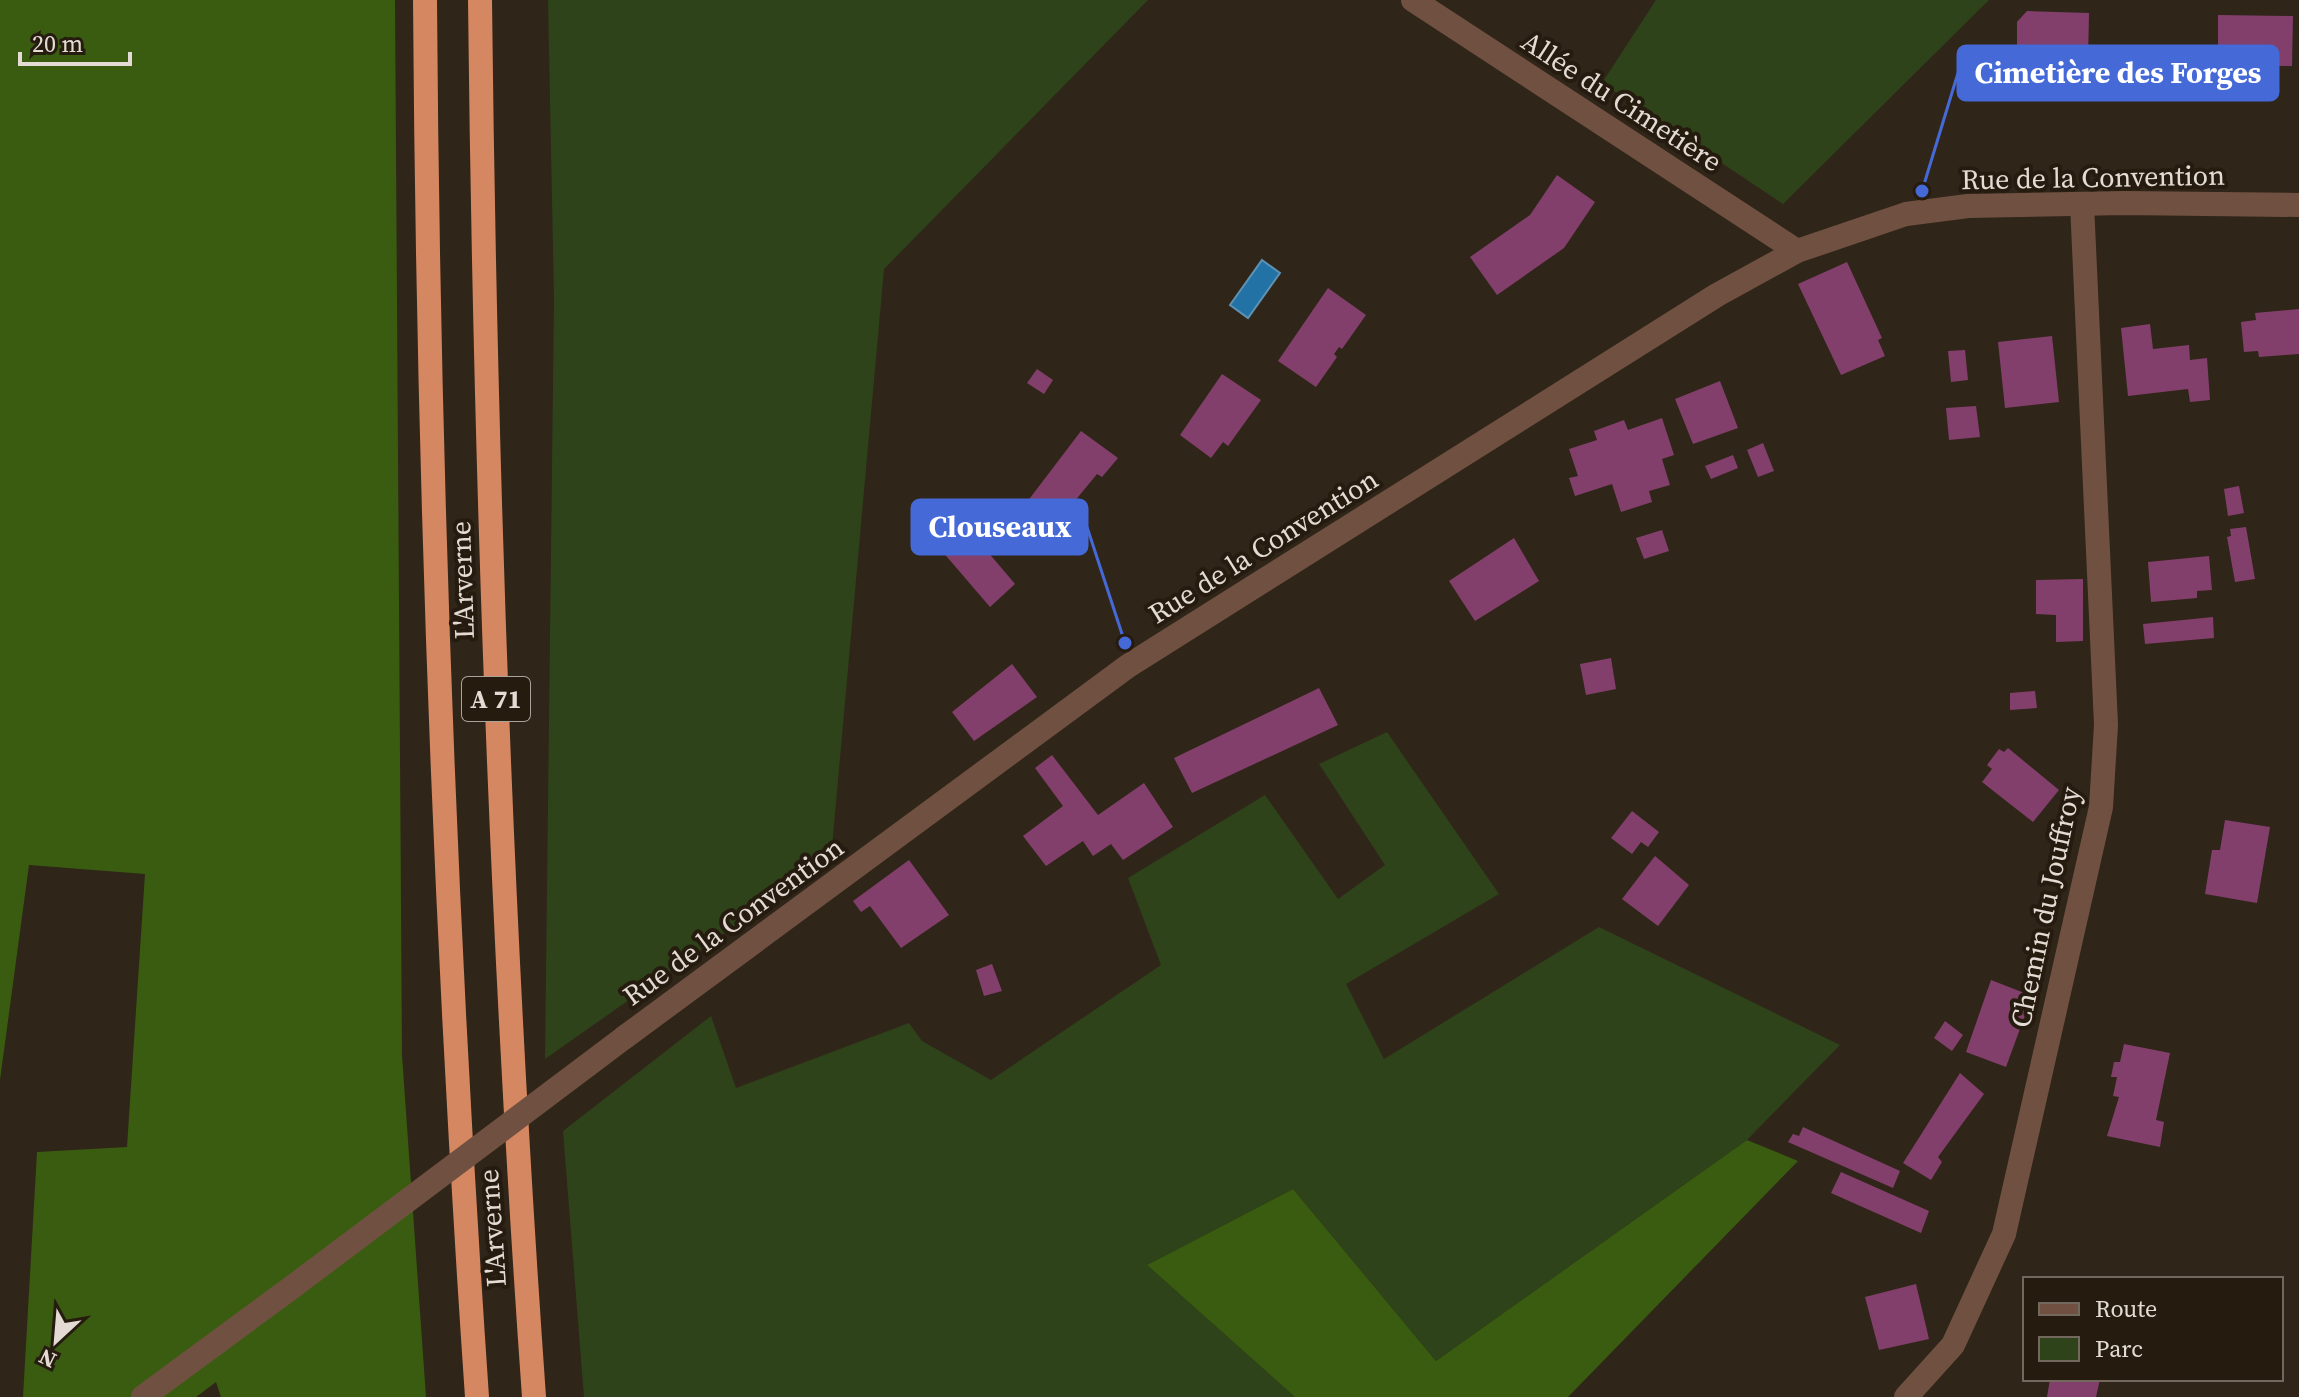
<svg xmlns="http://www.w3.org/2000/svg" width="2299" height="1397" font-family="'Source Serif 4',serif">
  <rect width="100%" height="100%" fill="#302519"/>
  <g fill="#2e431a">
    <path d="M548,0H1148L884,269L831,858L545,1059L554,299Z"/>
    <path d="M1656,0H1989L1783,204L1602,83Z"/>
    <path d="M1387,732L1499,894L1346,984L1384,1059L1599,927L1840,1045L1747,1140L1436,1361L1293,1189L1147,1265L1295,1397H584L563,1131L711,1016L736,1088L909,1023L922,1041L991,1080L1161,965L1128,878L1265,795L1338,899L1385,865L1319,764Z"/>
  </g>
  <g fill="#395c10">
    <path d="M0,0H395L402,1055L426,1397H221L216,1382L196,1397H23L37,1152L127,1147L145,874L29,865L0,1080Z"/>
    <path d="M1747,1140L1798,1161L1568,1397H1295L1147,1265L1293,1189L1436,1361Z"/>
  </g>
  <path fill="#2372a5" stroke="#5d92b3" stroke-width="2" d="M1262,260L1280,273L1248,318L1230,305Z"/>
  <g fill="#833f6c">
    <path d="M2027,11L2089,13L2088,61H2055V53L2017,52V22Z"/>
    <path d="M2218,15L2293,16L2292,66L2218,65Z"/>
    <path d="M1557,175L1595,202L1564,248L1497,295L1470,257L1530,215Z"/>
    <path d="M1847,262L1882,338L1878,340L1885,356L1841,375L1798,284Z"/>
    <path d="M1328,288L1366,315L1342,349L1339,347L1334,354L1337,357L1316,387L1278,361Z"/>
    <path d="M2299,309V354L2259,357L2258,351L2244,352L2241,322L2256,320L2255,313Z"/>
    <path d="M2150,324L2153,349L2189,345L2190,360L2207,358L2210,400L2190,402L2188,389L2128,396L2121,328Z"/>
    <path d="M2052,336L2059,402L2005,408L1998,342Z"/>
    <path d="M1965,350L1968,380L1951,382L1948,351Z"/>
    <path d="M1037,369L1053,380L1044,394L1027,383Z"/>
    <path d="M1222,374L1261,400L1228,446L1223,442L1211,458L1180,435Z"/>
    <path d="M1720,381L1738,428L1693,444L1675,399Z"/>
    <path d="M1976,406L1980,437L1949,440L1946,408Z"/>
    <path d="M1662,418L1674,455L1662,459L1670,485L1649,491L1652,502L1621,512L1612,484L1575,496L1569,478L1578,476L1569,449L1597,440L1594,431L1624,420L1628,430Z"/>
    <path d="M1081,431L1118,458L1102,477L1097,474L1074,502L1080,507L1062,529L1027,502Z"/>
    <path d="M1763,443L1774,471L1758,477L1747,450Z"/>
    <path d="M1733,455L1738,468L1711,479L1705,466Z"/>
    <path d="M2239,486L2244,513L2228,516L2224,489Z"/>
    <path d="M943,499L1015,584L990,607L917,522Z"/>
    <path d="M2246,527L2255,579L2235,582L2227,537L2231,536L2230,529Z"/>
    <path d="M1662,530L1669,551L1644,559L1636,538Z"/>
    <path d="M1514,538L1539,581L1475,621L1449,581Z"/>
    <path d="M2209,556L2212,590L2197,591V598L2151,602L2148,562Z"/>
    <path d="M2083,579V641L2056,642V615L2036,614V580Z"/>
    <path d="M2213,617L2214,638L2145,644L2143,624Z"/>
    <path d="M1611,658L1616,689L1586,695L1580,664Z"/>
    <path d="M1012,664L1037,697L974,741L952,712Z"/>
    <path d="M1319,688L1338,725L1192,793L1174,758Z"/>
    <path d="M2035,691L2037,708L2010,710V693Z"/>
    <path d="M2008,748L2059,790L2033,822L1982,782L1992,769L1987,765L1999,749L2004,752Z"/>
    <path d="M1052,755L1098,815L1144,783L1173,827L1123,860L1111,844L1093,856L1083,841L1046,866L1023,836L1063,806L1035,768Z"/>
    <path d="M1632,811L1659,832L1648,847L1641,842L1632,854L1611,838Z"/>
    <path d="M2225,820L2270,827L2257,903L2205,894L2212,850H2220Z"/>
    <path d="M1655,856L1689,885L1658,926L1622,899Z"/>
    <path d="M909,860L949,915L901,948L870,906L861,912L853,901Z"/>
    <path d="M992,964L1002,991L984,996L976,970Z"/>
    <path d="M1991,980L2032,996L2006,1067L1966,1052Z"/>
    <path d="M1945,1021L1963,1035L1952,1051L1934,1038Z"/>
    <path d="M2124,1044L2170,1053L2156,1120L2164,1122L2160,1147L2107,1136L2119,1097L2113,1096L2117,1077H2111L2114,1062H2120Z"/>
    <path d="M1960,1073L1984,1094L1938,1157L1942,1162L1931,1180L1903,1163Z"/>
    <path d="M1803,1127L1900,1171L1893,1188L1788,1142L1793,1134L1799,1136Z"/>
    <path d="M1841,1172L1929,1211L1921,1233L1831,1193Z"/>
    <path d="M1916,1284L1929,1339L1879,1350L1865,1297Z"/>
    <path d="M2050,1379H2100L2096,1397H2047Z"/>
  </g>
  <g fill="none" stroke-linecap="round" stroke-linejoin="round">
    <g stroke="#705141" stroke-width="24">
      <path d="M1413,0L1797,251"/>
      <path d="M625,1037L1128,666L1717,295L1797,251L1906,214L1968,206L2124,203L2299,205"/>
      <path d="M143,1397L295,1285"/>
      <path d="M1906,1397L1953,1345L2004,1234L2101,807L2106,725L2082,204"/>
    </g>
    <g stroke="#d58761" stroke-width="24">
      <path d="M425,0C428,466 445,932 477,1397"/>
      <path d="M480,0C485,466 501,932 534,1397"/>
    </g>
    <path stroke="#705141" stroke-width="24" d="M295,1285L625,1037"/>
  </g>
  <g text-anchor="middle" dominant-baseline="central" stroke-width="8" stroke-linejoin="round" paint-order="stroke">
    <rect fill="#261b0f" stroke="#aba299" stroke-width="2" x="462" y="677" width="68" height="44" rx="6"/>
    <g font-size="26" font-weight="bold" fill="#e4dcd4">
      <text x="496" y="699">A 71</text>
    </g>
    <g font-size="28" fill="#e4dcd4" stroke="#261b0f">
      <text transform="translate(1622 101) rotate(33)">Allée du Cimetière</text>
      <text transform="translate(2093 177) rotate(-1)">Rue de la Convention</text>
      <text transform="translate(1263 546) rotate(-32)">Rue de la Convention</text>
      <text transform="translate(462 580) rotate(-92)">L'Arverne</text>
      <text transform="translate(2045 907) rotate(-78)">Chemin du Jouffroy</text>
      <text transform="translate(733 921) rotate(-36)">Rue de la Convention</text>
      <text transform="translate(492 1228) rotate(-94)">L'Arverne</text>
    </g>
  </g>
  <path fill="none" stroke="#456ad7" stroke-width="3" d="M1922 191L1958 73M1125 643L1087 527"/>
  <g fill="#456ad7" stroke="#261b0f" stroke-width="3">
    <circle cx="1922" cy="191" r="8"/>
    <circle cx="1125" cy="643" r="8"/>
  </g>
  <g fill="#456ad7" stroke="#456ad7" stroke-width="3">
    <rect x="1958" y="46" width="320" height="54" rx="8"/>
    <rect x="912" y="500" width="175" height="54" rx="8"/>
  </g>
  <g font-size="30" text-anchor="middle" font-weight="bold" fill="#fff">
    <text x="2118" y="83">Cimetière des Forges</text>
    <text x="1000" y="537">Clouseaux</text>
  </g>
  <rect x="2023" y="1277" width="260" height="104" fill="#261b0f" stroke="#72685e" stroke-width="2"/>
  <rect x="2039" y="1303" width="40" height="12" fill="#705141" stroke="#72685e" stroke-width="2"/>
  <text x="2095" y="1317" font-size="24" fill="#e4dcd4">Route</text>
  <rect x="2039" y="1337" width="40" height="24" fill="#2e431a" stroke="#72685e" stroke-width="2"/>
  <text x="2095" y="1357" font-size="24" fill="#e4dcd4">Parc</text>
  <g transform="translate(56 1341) rotate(206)" stroke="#261b0f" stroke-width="6" paint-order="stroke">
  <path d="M0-6L14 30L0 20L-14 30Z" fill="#e4dcd4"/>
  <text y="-12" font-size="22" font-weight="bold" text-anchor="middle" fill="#e4dcd4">N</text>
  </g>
  <path d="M20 52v12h110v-12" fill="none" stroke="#e4dcd4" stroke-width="4"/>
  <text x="32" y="52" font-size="24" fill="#e4dcd4" stroke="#261b0f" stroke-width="6" paint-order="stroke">20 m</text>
</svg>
